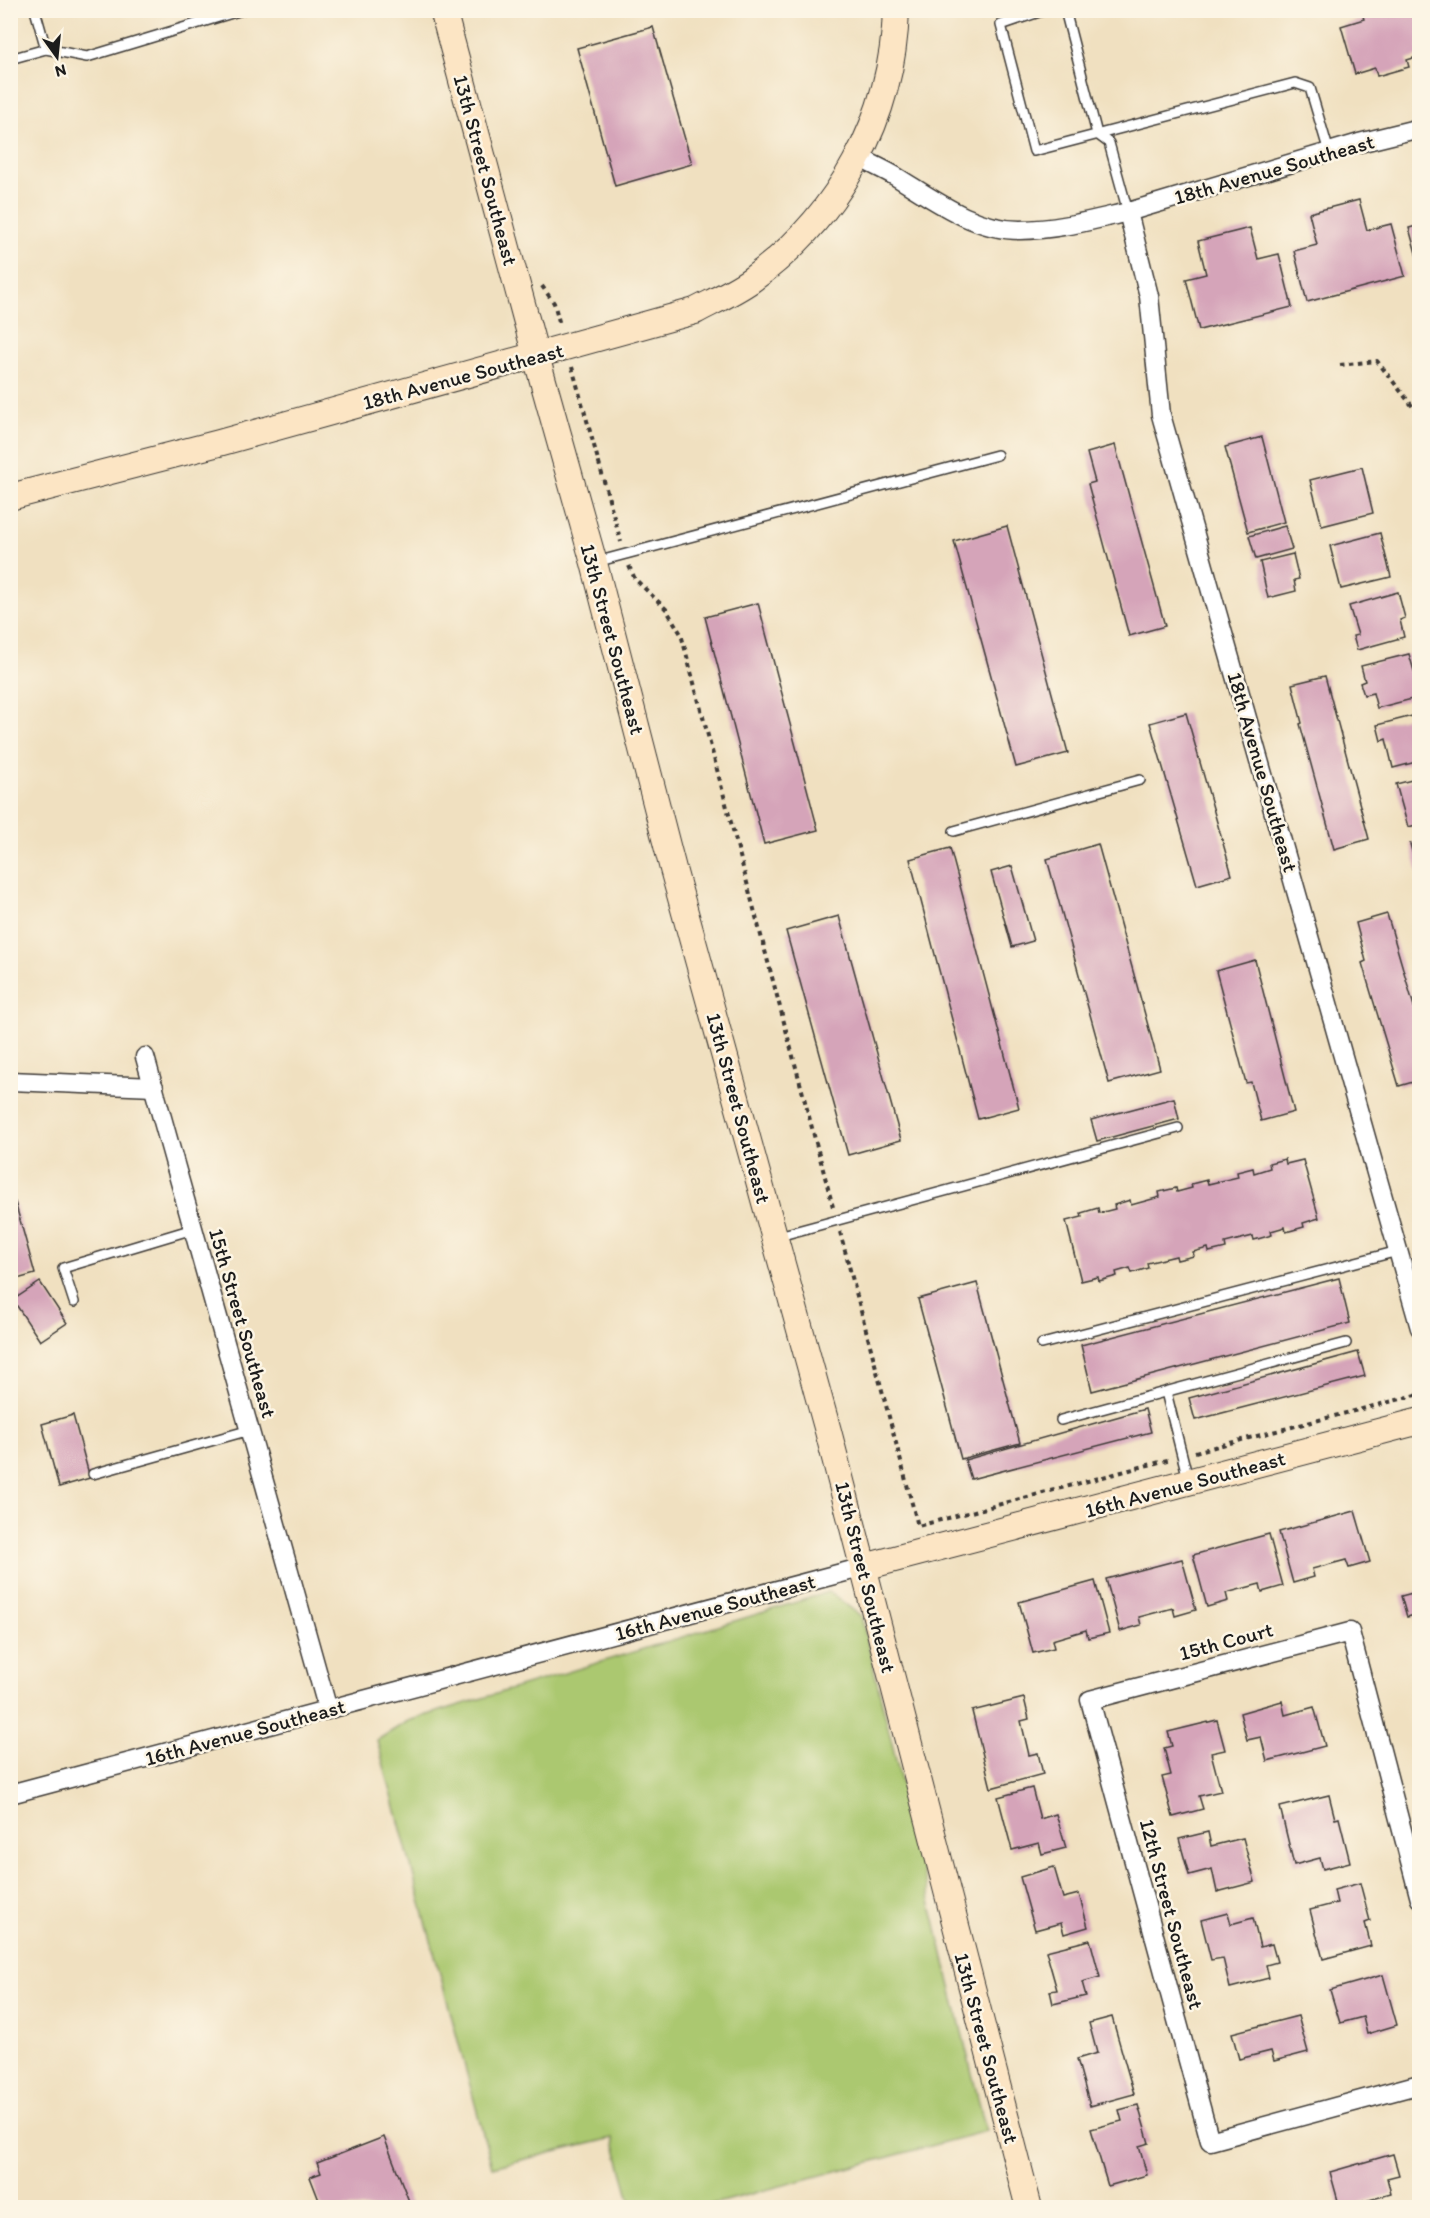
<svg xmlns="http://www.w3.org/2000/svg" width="1430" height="2218" font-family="Itim,sans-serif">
  <rect width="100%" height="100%" fill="#fcf5e5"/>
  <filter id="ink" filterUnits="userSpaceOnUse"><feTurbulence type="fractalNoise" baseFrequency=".0167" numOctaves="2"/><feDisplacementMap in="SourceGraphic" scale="12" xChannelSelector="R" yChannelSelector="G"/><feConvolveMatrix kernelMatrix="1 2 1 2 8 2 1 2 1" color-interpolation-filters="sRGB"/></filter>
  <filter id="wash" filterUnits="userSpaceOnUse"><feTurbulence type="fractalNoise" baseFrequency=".008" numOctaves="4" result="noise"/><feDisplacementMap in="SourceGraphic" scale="24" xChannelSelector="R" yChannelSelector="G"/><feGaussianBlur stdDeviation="1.35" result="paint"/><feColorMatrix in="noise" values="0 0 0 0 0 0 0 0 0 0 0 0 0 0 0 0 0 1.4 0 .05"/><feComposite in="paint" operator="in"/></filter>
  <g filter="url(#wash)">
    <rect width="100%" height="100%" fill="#f0e0c0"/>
    <path fill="#abc86f" stroke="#647246" stroke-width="1.5" d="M829,1592L861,1616L986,2131L702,2207H632L613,2138L492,2167L377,1740L408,1721Z"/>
    <g id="blocks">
      <g fill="#d5a4b9">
        <path d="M1361,10H1409L1411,16L1420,13V46H1417L1420,56L1407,60L1409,67L1377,76L1375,68L1355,74L1341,26L1364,19Z"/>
        <path d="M653,27L692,164L615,186L577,48Z"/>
        <path d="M1359,200L1367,230L1391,224L1405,276L1307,302L1294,251L1317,245L1309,213Z"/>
        <path d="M1420,225V264H1419L1409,228Z"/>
        <path d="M1250,228L1258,259L1279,254L1292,307L1199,330L1186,279L1206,274L1198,241Z"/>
        <path d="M1262,437L1284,522L1248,532L1225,447Z"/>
        <path d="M1115,445L1165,626L1129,636L1088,484L1095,482L1087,453Z"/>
        <path d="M1362,467L1373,513L1322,526L1310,480Z"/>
        <path d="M1007,526L1068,753L1016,767L954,541Z"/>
        <path d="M1285,526L1292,549L1256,559L1249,536Z"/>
        <path d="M1380,533L1391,577L1341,589L1330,546Z"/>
        <path d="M1293,554L1299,579L1294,580L1296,591L1268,598L1260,562Z"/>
        <path d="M1398,592L1405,618L1400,620L1404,637L1357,650L1353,636L1358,635L1349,606Z"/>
        <path d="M758,603L818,830L764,844L705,617Z"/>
        <path d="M1409,654L1414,671L1419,670L1420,673V697L1377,708L1373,693L1364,695L1360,683L1365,681L1361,666Z"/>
        <path d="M1325,676L1369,839L1334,849L1300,724L1302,723L1292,684Z"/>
        <path d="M1186,713L1232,875L1197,885L1150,723Z"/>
        <path d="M1420,714V761L1393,768L1386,739L1381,741L1377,725Z"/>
        <path d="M1420,778V824L1408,827L1396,784Z"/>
        <path d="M1420,841V876H1419L1410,844Z"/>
        <path d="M1098,844L1160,1069L1109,1083L1047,859Z"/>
        <path d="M950,848L1019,1108L978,1119L910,859Z"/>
        <path d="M1012,866L1033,941L1012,947L991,872Z"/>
        <path d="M1387,914L1420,1027V1080L1399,1086L1362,963L1366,961L1356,923Z"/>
        <path d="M839,916L901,1140L848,1155L786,931Z"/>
        <path d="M1255,960L1294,1112L1261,1121L1251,1082L1246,1083L1216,971Z"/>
        <path d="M1174,1098L1179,1119L1097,1141L1091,1120Z"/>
        <path d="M1285,1159L1286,1164L1303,1160L1319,1218L1303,1223L1304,1227L1286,1232L1285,1227L1271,1231L1272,1235L1254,1240L1253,1236L1225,1243L1226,1248L1209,1252L1208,1248L1193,1252L1194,1256L1177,1260L1176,1256L1147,1263L1148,1268L1132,1273L1130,1268L1116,1272L1117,1276L1099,1281L1098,1277L1081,1281L1066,1221L1082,1217L1081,1213L1098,1208L1099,1213L1115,1209L1114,1205L1130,1200L1131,1205L1160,1197L1159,1192L1176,1188L1177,1192L1192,1188L1191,1184L1207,1180L1208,1184L1238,1177L1237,1172L1253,1168L1254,1173L1270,1168L1269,1163Z"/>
        <path d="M15,1202L35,1274L10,1281V1203Z"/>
        <path d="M1339,1278L1350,1323L1092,1391L1081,1345Z"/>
        <path d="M40,1282L67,1323L40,1341L13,1300Z"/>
        <path d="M977,1283L1020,1443L961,1459L918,1299Z"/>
        <path d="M1358,1352L1365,1376L1195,1420L1189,1398Z"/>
        <path d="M1145,1409L1151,1432L971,1479L965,1460Z"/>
        <path d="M73,1415L90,1478L59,1487L42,1424Z"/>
        <path d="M1355,1511L1370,1562L1349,1568L1346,1560L1312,1569L1314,1577L1293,1583L1279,1532Z"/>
        <path d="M1269,1534L1283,1586L1262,1592L1260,1584L1226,1593L1228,1601L1207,1607L1193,1555Z"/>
        <path d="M1182,1559L1196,1610L1175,1616L1173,1608L1139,1617L1141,1625L1120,1631L1106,1579Z"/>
        <path d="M1095,1581L1109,1633L1088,1638L1086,1630L1052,1640L1054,1648L1033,1653L1019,1602Z"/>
        <path d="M1420,1591V1630H1419L1415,1615L1407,1617L1401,1596Z"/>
        <path d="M1024,1698L1029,1719L1021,1721L1029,1755L1038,1753L1043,1774L991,1788L972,1711Z"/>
        <path d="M1282,1701L1285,1715L1314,1707L1325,1746L1267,1761L1261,1737L1247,1740L1240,1713Z"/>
        <path d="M1217,1720L1225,1750L1211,1753L1221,1791L1199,1796L1203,1809L1173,1817L1162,1777L1171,1775L1164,1748L1172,1746L1168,1732Z"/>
        <path d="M1032,1788L1040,1819L1056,1814L1066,1848L1042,1854L1039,1843L1012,1850L998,1797Z"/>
        <path d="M1329,1795L1335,1819L1339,1818L1350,1862L1323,1869L1320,1858L1294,1865L1280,1807Z"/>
        <path d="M1208,1832L1211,1846L1243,1838L1255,1882L1217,1892L1212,1869L1189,1875L1179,1839Z"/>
        <path d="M1054,1867L1063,1898L1079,1894L1088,1927L1064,1934L1061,1923L1035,1930L1020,1877Z"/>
        <path d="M1360,1883L1370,1921L1365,1923L1371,1946L1323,1959L1310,1910L1337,1903L1334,1890Z"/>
        <path d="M1228,1913L1231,1924L1253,1918L1260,1947L1272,1944L1277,1962L1266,1965L1269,1978L1230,1988L1223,1958L1211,1960L1201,1920Z"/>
        <path d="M1090,1940L1100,1977L1082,1982L1086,1996L1053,2004L1050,1991L1057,1990L1046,1951Z"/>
        <path d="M1383,1975L1397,2025L1367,2034L1363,2017L1340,2023L1330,1990Z"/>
        <path d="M1298,2016L1308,2052L1274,2061L1271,2051L1239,2059L1232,2033Z"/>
        <path d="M1112,2017L1134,2094L1090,2106L1077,2059L1097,2053L1089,2023Z"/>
        <path d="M1138,2105L1149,2143L1139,2146L1147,2175L1108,2186L1091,2129L1122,2121L1119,2110Z"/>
        <path d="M384,2137L410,2204L402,2208H322L310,2177L321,2173L317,2163Z"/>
        <path d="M1393,2154L1399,2175L1387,2178L1391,2194L1340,2208L1330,2172Z"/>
      </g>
    </g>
  </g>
  <g filter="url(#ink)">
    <use href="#blocks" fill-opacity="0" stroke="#3c3935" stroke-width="1.5"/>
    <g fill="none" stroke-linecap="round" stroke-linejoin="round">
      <g stroke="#3c3935" stroke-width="12">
        <g id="lane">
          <path d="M35,10L46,49"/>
          <path d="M1045,10L1001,25L1034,151L1295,83L1310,88L1329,152"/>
          <path d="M1065,10L1097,134L1109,143L1128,212"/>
          <path d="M10,59L46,49L87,57L242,10"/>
          <path d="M596,562L997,455"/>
          <path d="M954,831L1140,780"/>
          <path d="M775,1237L1178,1128"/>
          <path d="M74,1302L63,1268L193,1229"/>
          <path d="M1042,1344L1398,1251"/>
          <path d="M1166,1392L1188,1479"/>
          <path d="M1061,1420L1346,1343"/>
          <path d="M93,1474L250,1430"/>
        </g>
      </g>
      <g stroke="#3c3935" stroke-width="21">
        <g id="street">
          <path d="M1420,128L1359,143L1128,212L1149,296L1161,415L1420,1328"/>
          <path d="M859,157C871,164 883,169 895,176C933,199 973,230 1020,230C1057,230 1093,220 1128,212"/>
          <path d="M145,1057L328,1710"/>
          <path d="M10,1081L154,1087"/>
          <path d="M10,1794L864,1567"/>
          <path d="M1420,1899L1350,1632L1090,1700L1210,2141L1420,2084"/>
        </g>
      </g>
      <g stroke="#3c3935" stroke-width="28">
        <g id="secondary">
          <path d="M443,10L536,356L594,563L673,869L828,1431L1029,2208"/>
          <path d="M10,497L219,443L695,311C714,301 734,292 751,280C839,217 893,118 896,10"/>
          <path d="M864,1567L1420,1421"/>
        </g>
      </g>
      <g stroke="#3c3935" stroke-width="4" stroke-dasharray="4.5 4.5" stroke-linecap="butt">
        <path d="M542,286L554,303L560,325"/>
        <path d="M1340,365L1377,361L1420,416"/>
        <path d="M572,367L621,542"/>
        <path d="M629,566L635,579L666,609L681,634L833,1207"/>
        <path d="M840,1232L918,1526L1171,1459"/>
        <path d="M1195,1452L1420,1394"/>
      </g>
      <use href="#lane" stroke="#fff" stroke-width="9"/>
      <use href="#street" stroke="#fff" stroke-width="18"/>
      <use href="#secondary" stroke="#fce5c4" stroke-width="26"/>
    </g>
  </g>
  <g text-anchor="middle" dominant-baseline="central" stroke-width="5" stroke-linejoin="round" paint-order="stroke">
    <g font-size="21" fill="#1c1c1c" stroke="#fcf5e5">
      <text transform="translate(1274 169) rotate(-16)">18th Avenue Southeast</text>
      <text transform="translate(486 170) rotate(75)">13th Street Southeast</text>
      <text transform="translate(463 376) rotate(-15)">18th Avenue Southeast</text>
      <text transform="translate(613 639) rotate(75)">13th Street Southeast</text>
      <text transform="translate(1263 772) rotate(74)">18th Avenue Southeast</text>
      <text transform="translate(739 1108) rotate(75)">13th Street Southeast</text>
      <text transform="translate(243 1323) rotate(74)">15th Street Southeast</text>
      <text transform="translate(1185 1484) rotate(-15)">16th Avenue Southeast</text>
      <text transform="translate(866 1577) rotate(76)">13th Street Southeast</text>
      <text transform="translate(715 1607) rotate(-15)">16th Avenue Southeast</text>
      <text transform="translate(1226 1641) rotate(-15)">15th Court</text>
      <text transform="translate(245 1732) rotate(-15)">16th Avenue Southeast</text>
      <text transform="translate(1172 1914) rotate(75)">12th Street Southeast</text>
      <text transform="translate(987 2048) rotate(75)">13th Street Southeast</text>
    </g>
  </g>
  <rect width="1430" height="2218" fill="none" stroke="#fcf5e5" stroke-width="36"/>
  <g transform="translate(57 57) rotate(165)" stroke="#fcf5e5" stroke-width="4.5" paint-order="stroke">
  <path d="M0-4.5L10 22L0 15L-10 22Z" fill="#1c1c1c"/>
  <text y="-9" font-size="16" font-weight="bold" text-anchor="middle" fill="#1c1c1c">N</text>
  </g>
</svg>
